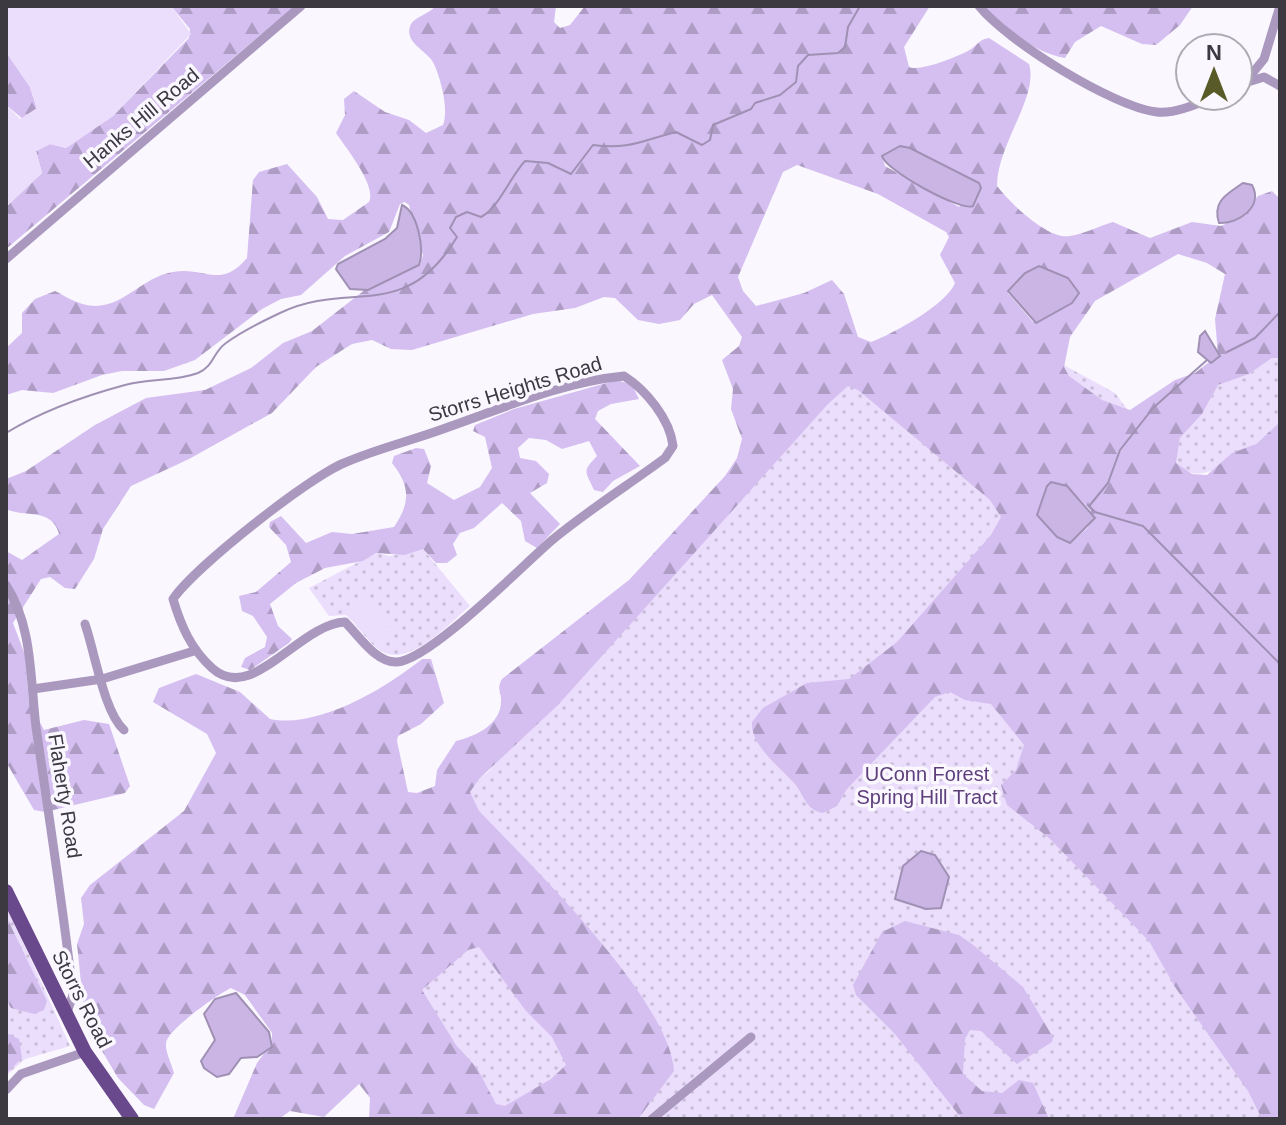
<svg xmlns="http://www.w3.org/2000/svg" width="1286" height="1125" font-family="Helvetica,sans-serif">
  <defs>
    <pattern id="grass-dots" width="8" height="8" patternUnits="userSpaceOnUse" patternTransform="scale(2)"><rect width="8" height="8" fill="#ebddfc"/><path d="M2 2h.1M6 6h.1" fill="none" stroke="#cabed9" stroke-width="1.8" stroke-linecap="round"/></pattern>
    <pattern id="forest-firs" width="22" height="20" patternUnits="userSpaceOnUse" patternTransform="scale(2)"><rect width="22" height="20" fill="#d5bff0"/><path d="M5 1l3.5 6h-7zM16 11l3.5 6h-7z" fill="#ae9cc4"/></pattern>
  </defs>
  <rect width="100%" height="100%" fill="#faf7ff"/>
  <g fill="url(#grass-dots)">
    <path d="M972,315L1115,393L1138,424L1280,1119H425L321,897L488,772L799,430L874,360Z"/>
    <path d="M1272,358H1280V422C1259,442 1201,496 1176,463L1180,438L1202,414L1218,385L1249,374Z"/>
    <path d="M423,549L470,606C449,623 406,673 377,648C366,639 357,625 346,615L329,616L309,588L376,553L390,556Z"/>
    <path d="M6,904L70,1046L25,1059L6,1076Z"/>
  </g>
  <g fill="url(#forest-firs)" fill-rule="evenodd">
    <path d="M171,6H295L6,249V207L42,173L36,151L50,144L66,148L113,116L189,38L190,29Z"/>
    <path d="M435,6H556L554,22L560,28L570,25L585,6H930L904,47L909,67C920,72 956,57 968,51C977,46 979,39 989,38L1029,64C1039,97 997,144 997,186C1010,203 1048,240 1070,236C1084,234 1099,226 1113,222L1150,238L1192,222L1221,226L1240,217L1258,196L1272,191L1280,199V358H1272L1249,374L1218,385L1202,414L1180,438L1176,463L1192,474L1207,475L1232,453L1256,444L1280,422V1119H1262L1248,1091L1175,987L1149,941L1049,838L1007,805L1001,785L1016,770L1024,745L991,704L965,700L950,692L935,697L847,789L837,806L823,813C805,810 804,794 794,783C780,767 750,745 752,722L763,708L807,683L849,679L897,642L991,535L1001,517L990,500L858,390L848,386L828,404L558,705L479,779L470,792L479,811C529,863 670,1000 674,1071L638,1119H369L370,1098L359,1084L324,1117L290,1111L279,1119H233L257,1063L272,1043V1033L245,995L231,988C218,994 167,1030 166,1043C165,1052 172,1065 174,1073L154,1109L144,1105L118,1078L85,1022L77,944L84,924L81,898L90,885L184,811L216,753L207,734L153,702L159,688L196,674L240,692L270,719C318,729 386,688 422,659H431L444,703L421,724L398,736L397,741L408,792L417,793L435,786L437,770L456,741C476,736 503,724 501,698C500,689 497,688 502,679L629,580L725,476L737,458L742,439L731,409L733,389L722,360L739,346L742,337L712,295L694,304L680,320L659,324L638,320L615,298L604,297L575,308L533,314L412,350L391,349L372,340L352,344L316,367L272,413L189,459L131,486L103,529L94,559L75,589L65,588L50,577L41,579L13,623L25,655L29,702L44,730L84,720L109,724L130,786L125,793L45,812L34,810L6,762V551L22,560L59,534C52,507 24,518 6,509V479L26,471L95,425L146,398L205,390L251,368L283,343L312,331L366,289L420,265L423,255L409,205L405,202L400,204L389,232L345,256L301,295L281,299L262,309L195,360L164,371H122L102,375L53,393L22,390L6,395V348L22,333V313L35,299L55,291C67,297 80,306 95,306C127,305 142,277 173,272C205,266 220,290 247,258L253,180L259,172L287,164L317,197L328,219L343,220L369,202C377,186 346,148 336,133L345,115L344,99L354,91L385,112L409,120L426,133L443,125C449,109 441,80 434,64C429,51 402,43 411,24C416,16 430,14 435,6ZM882,156H925L979,183L959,207L885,166ZM797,165L878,194L946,232L949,237L940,255L955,283C947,304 893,334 871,342L858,337L844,294L832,280L804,293L756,306L743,291L738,277L783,172ZM1178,254L1207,263L1225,274L1215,319L1218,355L1195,373L1175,380L1130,410L1102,400L1069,376L1064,367L1070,337L1095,301ZM1025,273L1072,303L1033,322L1008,293ZM1051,483L1067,486L1091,510L1088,528L1076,538L1057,537L1037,515L1047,486ZM479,947L526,1011L552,1037L566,1065L551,1079L505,1106L496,1104L477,1068L456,1045L422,990L468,950Z"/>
    <path d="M983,6H1193L1180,25L1156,45L1142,44L1101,26L1075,42L1065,58C1034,53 1004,27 983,6Z"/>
    <path d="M6,52L30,87L37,109L23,119L6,105Z"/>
    <path d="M617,380L632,385L639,399L611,404L598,411L595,419L640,466L613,481L603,492L594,490C585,470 582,472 597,456L589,441L562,449L546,440L529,438L518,448L520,458L536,461L549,474L547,483L530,493L560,524L537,548L525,541L521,521L502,503L474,528L460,533L453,544L457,555L447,563H436L423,549L405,555L376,553L363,561L325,568L296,583L270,604L278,626L292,639L289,643L250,670L241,667L245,658L265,647L267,637L253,616L242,611L239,596L256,592L291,562L286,545L269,527L270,522L281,516L306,543L332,532L352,534L394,527C410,503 411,487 392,463L394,456L416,448L424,449L431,466L427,483L454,500L480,487L492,468L485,437L473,431L475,425L514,409Z"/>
    <path d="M6,916L47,1001L44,1010L34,1014L11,1008L6,999Z"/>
    <path d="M905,921L959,935L972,944L1023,987L1053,1037L1052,1042L1017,1064L981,1031L970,1030L965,1039L963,1074L982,1091L1002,1093L1019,1080L1033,1083L1049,1119H962L895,1034L856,995L853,985L882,932Z"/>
    <path d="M6,1033L19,1039L22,1058L6,1074Z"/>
  </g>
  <g fill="#ebddfc">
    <path d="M6,6H171L191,34L113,116L66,148L50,144L36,151L42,173L6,207V105L20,119L37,108L30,87L6,52Z"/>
    <path d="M364,598L391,629L376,643L348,611Z"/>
  </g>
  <g fill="#cbb5e5" stroke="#a090b4" stroke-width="2">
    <path d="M900,146L910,148L979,183L981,188L973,206C961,212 885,170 882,156Z"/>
    <path d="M1243,183L1252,185C1264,207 1238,224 1219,223C1212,201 1227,194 1243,183Z"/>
    <path d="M402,205C418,212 425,251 419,265L368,290L350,289L336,269L338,264L385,239L397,228Z"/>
    <path d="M1039,266L1068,278L1079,293L1072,303L1036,323L1008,291L1025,273Z"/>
    <path d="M1205,331L1220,356L1211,363L1198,352L1200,336Z"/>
    <path d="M1051,482L1067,486L1095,518L1070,543L1057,537L1037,515L1047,486Z"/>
    <path d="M921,851L935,855L949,877L941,908L926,909L895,899L903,866Z"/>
    <path d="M236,993L269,1032L272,1047L257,1057L241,1058L229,1074L217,1077L204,1068L201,1061L215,1040L204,1014L215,999Z"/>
  </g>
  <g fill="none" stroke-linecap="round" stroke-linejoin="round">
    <g stroke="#a090b4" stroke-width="2">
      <path d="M1227,352L1255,338L1280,312"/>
      <path d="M6,433C42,411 84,396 125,385C149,378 174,382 198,373C214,366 213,352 226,343C241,332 263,321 280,313C350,279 404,325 457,237L450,228L456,217L467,212L481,217C498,209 510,177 525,161L548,163L571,174L593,145C629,150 643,140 676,132L702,145L710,140L713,125L751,109L755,103L780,95L796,82L798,66L808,55L838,53L845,47L848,27L860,6"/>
      <path d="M1090,505L1108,483L1120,450L1153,408L1207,360"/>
      <path d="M1089,506L1095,512L1143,526L1280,664"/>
    </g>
    <g stroke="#aa98bf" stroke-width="9">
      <path d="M979,6C1007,41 1113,107 1157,112C1176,114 1199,103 1216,96"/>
      <path d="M1246,81L1264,59L1280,6"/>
      <path d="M1238,85L1264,77L1280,86"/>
      <path d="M6,259L301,6"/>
      <path d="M624,376C646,390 670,419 673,446L665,458C627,486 587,511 551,541C522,566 430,660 397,662C376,663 359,636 345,622C299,624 252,705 212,668C191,649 181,626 173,599C195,567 308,478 344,463C376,449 410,441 443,429C501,409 562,382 624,376Z"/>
      <path d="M6,585C33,627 30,679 36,727C49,817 63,906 73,995L66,1015"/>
      <path d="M85,624C95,653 104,712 124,730"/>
      <path d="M33,689L102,679L194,651"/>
      <path d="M6,1090L21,1074L85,1052"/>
      <path d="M652,1119L751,1037"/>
    </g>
    <path stroke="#6a488c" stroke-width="14" d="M6,891L85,1052L132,1119"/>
  </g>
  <g text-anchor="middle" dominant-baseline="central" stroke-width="7" stroke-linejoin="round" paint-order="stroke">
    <g font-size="20" fill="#3d3941" stroke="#faf7ff">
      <text transform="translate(141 118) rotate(-40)">Hanks Hill Road</text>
      <text transform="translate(515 389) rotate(-17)">Storrs Heights Road</text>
      <text transform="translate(65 796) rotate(81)">Flaherty Road</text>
      <text transform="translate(82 999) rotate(63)">Storrs Road</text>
    </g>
    <g font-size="20" fill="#5d3f7b" stroke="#faf7ff">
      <text x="927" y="774">UConn Forest<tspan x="927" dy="23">Spring Hill Tract</tspan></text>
    </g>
  </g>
  <rect width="1286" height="1125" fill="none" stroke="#3d3941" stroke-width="16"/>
  <g transform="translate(1214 72)"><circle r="38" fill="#faf7ff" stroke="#aeabb3" stroke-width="2"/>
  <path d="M0-6L14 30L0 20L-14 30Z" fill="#585a28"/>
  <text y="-12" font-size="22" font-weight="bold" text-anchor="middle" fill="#3d3941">N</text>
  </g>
</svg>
